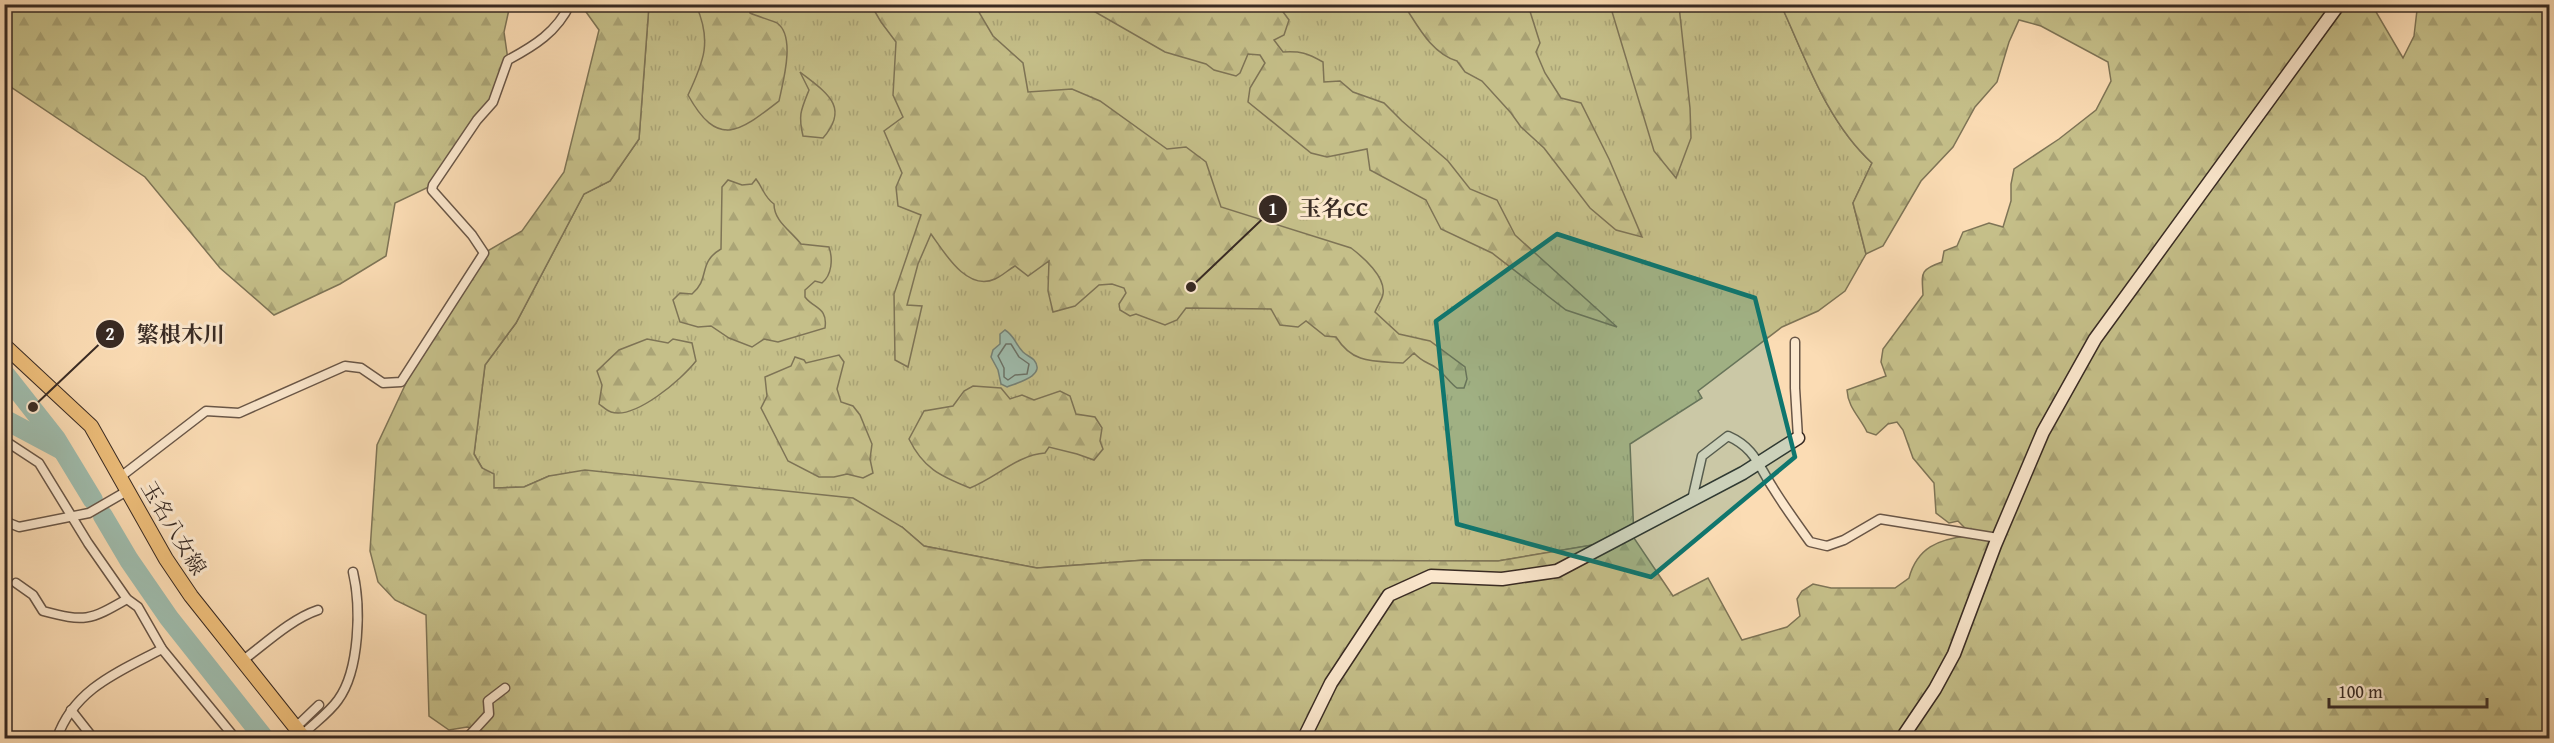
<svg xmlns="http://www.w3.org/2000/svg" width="2554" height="743" font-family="'Gentium Book Plus','Noto Serif JP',serif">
  <defs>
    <pattern id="grass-tufts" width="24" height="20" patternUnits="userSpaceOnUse" patternTransform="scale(1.5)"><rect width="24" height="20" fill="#c5bf89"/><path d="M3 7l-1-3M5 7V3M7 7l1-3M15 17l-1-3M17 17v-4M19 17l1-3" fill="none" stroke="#aaa476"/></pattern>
    <pattern id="forest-firs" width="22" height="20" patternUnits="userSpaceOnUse" patternTransform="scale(1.5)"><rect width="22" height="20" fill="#c5bf89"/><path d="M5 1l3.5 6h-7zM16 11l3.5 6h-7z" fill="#aaa476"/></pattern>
  </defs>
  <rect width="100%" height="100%" fill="#fbdcb4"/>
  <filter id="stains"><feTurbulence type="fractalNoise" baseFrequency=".00333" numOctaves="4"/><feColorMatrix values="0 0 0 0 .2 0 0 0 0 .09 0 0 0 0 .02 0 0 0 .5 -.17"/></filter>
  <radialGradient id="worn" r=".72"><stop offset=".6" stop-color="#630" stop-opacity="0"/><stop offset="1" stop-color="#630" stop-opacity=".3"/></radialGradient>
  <path fill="url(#grass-tufts)" stroke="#7e7456" stroke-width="1.5" d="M649,5H1781C1806,59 1827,122 1872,163L1853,203L1866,254L1845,291L1818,311L1782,327L1698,391L1702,398L1630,444L1634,538L1498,561L1145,560L1037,568L924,546L902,527L549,476L524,487L494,488L474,454L485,365L516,323L584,194L610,181L639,139Z"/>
  <g fill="url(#forest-firs)" stroke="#7e7456" stroke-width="1.5">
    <path d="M4,5H510L504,32L508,60L493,102L433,185L395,203L386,256L340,284L274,315L220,268L145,177L5,83Z"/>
    <path d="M581,5H649L639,139L610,181L584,194L516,323L485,365L474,454L482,468L494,474V488L524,487L549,476L585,470L853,498L902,527L924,546L1037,568L1145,560L1498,561L1634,538L1673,596L1708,578L1742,640L1787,627L1800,616L1797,599L1802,591L1813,584L1831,588H1895L1909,578C1917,548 1938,539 1968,536L1967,530L1958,521L1949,523L1936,513L1934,483L1913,458L1903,430L1897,422L1888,424L1876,435L1867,432C1860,417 1848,408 1847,390L1886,376L1881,362L1883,349L1923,295C1922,273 1919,270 1942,262L1944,251L1957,246L1963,232L1989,223L2003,227L2011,201V184L2014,169L2059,139L2096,110L2111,81L2108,62L2041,26L2019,20L2009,42L1997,82L1975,107L1953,147L1921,181L1883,246L1866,254L1853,203L1872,163C1827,122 1806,59 1781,5H2372L2403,58L2414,36L2417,10L2412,5H2549V738H484L485,732L467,727L449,730L429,716L426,615L395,600L378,582L370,551L377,445L422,349L484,253L522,231L564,172L599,30Z"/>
    <path d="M696,5H746L750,13C756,16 774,21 777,23C796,36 783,82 779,101C739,132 718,149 688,95C704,61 712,41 696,5Z"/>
    <path d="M871,5H971L976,7L993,36L1023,63L1028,92L1072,89L1100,101L1167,149L1186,147L1206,162L1221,207L1351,248C1363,257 1386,277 1383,294C1382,300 1377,306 1375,312L1399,334L1430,341L1465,367L1467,379L1464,388H1457C1449,382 1444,373 1435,367C1427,362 1422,362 1414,353L1403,363C1373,361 1353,364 1336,337L1325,336L1306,321L1298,327L1280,325L1271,309L1186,308L1177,320L1165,325L1136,314L1130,316L1120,310L1119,304L1126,293L1124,288L1112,284L1099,285L1075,306L1053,312L1048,291L1049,261L1028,276L1015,266C1008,270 1002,276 995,279C967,292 944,252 931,234L918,264L907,305L922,306L908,367L895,360L894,294L921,215L898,206L896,187L902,173L884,131L903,117L893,95L896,42L881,22Z"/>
    <path d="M1083,5H1278L1289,20L1284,35L1274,40L1283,52C1301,51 1307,53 1323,62L1324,82L1340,81L1353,92L1384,103L1402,121L1448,161L1470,189L1497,200L1515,235L1617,327L1566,310L1492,253L1441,229L1426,200L1370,170L1367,149L1327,157L1311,153L1248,102L1250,88L1265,63L1260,55L1248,54L1240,73L1236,76L1214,70L1206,64L1165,52Z"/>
    <path d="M1404,5H1528L1540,43L1536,52L1545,73L1561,98L1581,103L1609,159L1642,237L1616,230L1590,208L1544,148L1521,127L1511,113L1482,81L1465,72L1457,61C1431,53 1418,26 1404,5Z"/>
    <path d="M1667,5L1679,6L1690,108L1691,138L1676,178L1654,151L1610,5Z"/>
    <path d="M800,72C825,92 851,106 823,138L803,136C798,115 801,110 809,90Z"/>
    <path d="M756,179C763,188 764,197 774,204C774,221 790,230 801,244L829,247C833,259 832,275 822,283L815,281L805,290V297C814,309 828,307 825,328L778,342L764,339L752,347L729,338L711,326L698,327L680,322L673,300L680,293L692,294C711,278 697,263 721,249L722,187L728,180L742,185L752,184Z"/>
    <path d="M647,339L668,343L673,339L692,343L696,361C682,379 635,420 611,412C607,411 602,406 599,404L602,385L597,371L619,350Z"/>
    <path d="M839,355L844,362L837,389L841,402L853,406L860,415L872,444L870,459L873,473L863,478L847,474L834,477H819L788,461L761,408L767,396L765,377L791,366L795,357L804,360L806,363Z"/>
    <path d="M973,386L1001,388L1010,399L1022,395L1034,400L1060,391L1070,396L1076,414L1095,417L1102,428L1100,441L1103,449L1094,460L1077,454L1049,447L1045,453C1017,455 996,478 970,488C940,476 923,468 909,439L924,411L953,406L964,391Z"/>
  </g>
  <path fill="#9fbcad" stroke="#768276" stroke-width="1.5" d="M1005,330C1015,336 1015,344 1023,352C1026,355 1031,357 1034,360C1047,376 1016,383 1007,387L1001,384L998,370L991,357L993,350L1000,344V334Z"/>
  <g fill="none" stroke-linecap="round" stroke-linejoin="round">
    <path stroke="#6c7368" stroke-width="1.5" d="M1006,344H1011L1019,357L1029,364L1027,374L1015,375L1008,380L1004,377V368L998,356Z"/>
    <g stroke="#9fbcad" stroke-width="20">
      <path d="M4,373L56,439L93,500"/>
      <path d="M4,419L62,450"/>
      <path d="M103,516L129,560L169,618L264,738"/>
    </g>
    <g stroke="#695647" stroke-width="11">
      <g id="street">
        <path d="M1795,342V388L1798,438"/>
        <path d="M4,440L39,463L88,543L127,599L138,607L162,649L235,738"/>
        <path d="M119,478L206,411L239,413L345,366L361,368L383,383L401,382L484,253L472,235L432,190L433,185L477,120L493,102L508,60C534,46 557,32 570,4"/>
        <path d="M1692,500L1702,456L1728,436C1755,448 1758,465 1773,488C1784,506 1797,524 1810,542L1827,546L1844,540L1880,519L1998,538"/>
        <path d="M4,521L19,527L89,513L127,491"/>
        <path d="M16,583L33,595L43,611C85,622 89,621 127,599"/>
        <path d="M242,661C265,644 291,619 318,610"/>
        <path d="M71,710L93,738"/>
        <path d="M295,728L319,705"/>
        <path d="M301,736C313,724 329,713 338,700C360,670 361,606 353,572"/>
        <path d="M57,738C74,689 118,672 162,649"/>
        <path d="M467,738L489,714L488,701L505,688"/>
      </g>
    </g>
    <g stroke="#382a23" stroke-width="15">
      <g id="secondary">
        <path d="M1304,738L1331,683L1389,595L1431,576L1502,579L1557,571L1743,473L1798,438"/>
        <path d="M1902,738L1935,689L1954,654L1995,545L2043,432L2095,339L2339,4"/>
      </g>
    </g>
    <g stroke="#382a23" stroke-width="16">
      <path id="primary" d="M4,345L91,426L166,559L191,596L304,738"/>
    </g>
    <use href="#street" stroke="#fce8ce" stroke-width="8"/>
    <use href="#secondary" stroke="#fce8ce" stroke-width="12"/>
    <use href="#primary" stroke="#eebe7a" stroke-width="14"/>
  </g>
  <path fill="#0f766e" fill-opacity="0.2" stroke="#0f766e" stroke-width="4.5" stroke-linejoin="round" d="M1557,234L1755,298L1795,457L1651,577L1457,524L1436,321Z"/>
  <g text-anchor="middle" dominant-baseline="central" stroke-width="6" stroke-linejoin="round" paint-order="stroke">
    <g font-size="21" fill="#382a23" stroke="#fce8ce">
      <text transform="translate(174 528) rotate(59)">玉名八女線</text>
    </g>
  </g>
  <path fill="none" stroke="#382a23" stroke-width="2" d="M1191 287L1273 209M33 407L110 334"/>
  <g fill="#382a23" stroke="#fce8ce" stroke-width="2">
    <circle cx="1191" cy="287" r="6"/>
    <circle cx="33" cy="407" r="6"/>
    <circle cx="1273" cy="209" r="15"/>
    <circle cx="110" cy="334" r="15"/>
  </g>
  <g font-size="18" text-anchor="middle" font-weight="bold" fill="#fff">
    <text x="1273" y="215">1</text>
    <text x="110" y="340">2</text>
  </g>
  <g font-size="22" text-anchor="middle" font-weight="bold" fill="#382a23" stroke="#fce8ce" stroke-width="6" stroke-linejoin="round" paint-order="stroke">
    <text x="1334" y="216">玉名CC</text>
    <text x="181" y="342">繁根木川</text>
  </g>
  <rect width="2554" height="743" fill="none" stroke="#fbdcb4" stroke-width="24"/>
  <rect x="6" y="6" width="2542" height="731" fill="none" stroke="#382a23" stroke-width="3"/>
  <rect x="12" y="12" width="2530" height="719" fill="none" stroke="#382a23" stroke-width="1.5"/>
  <path d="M2329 698v9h158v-9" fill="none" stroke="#382a23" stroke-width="3"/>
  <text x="2338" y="698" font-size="18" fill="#382a23" stroke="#fce8ce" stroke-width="4.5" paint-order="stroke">100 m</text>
  <rect width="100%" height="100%" filter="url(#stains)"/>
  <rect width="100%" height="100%" fill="url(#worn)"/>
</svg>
